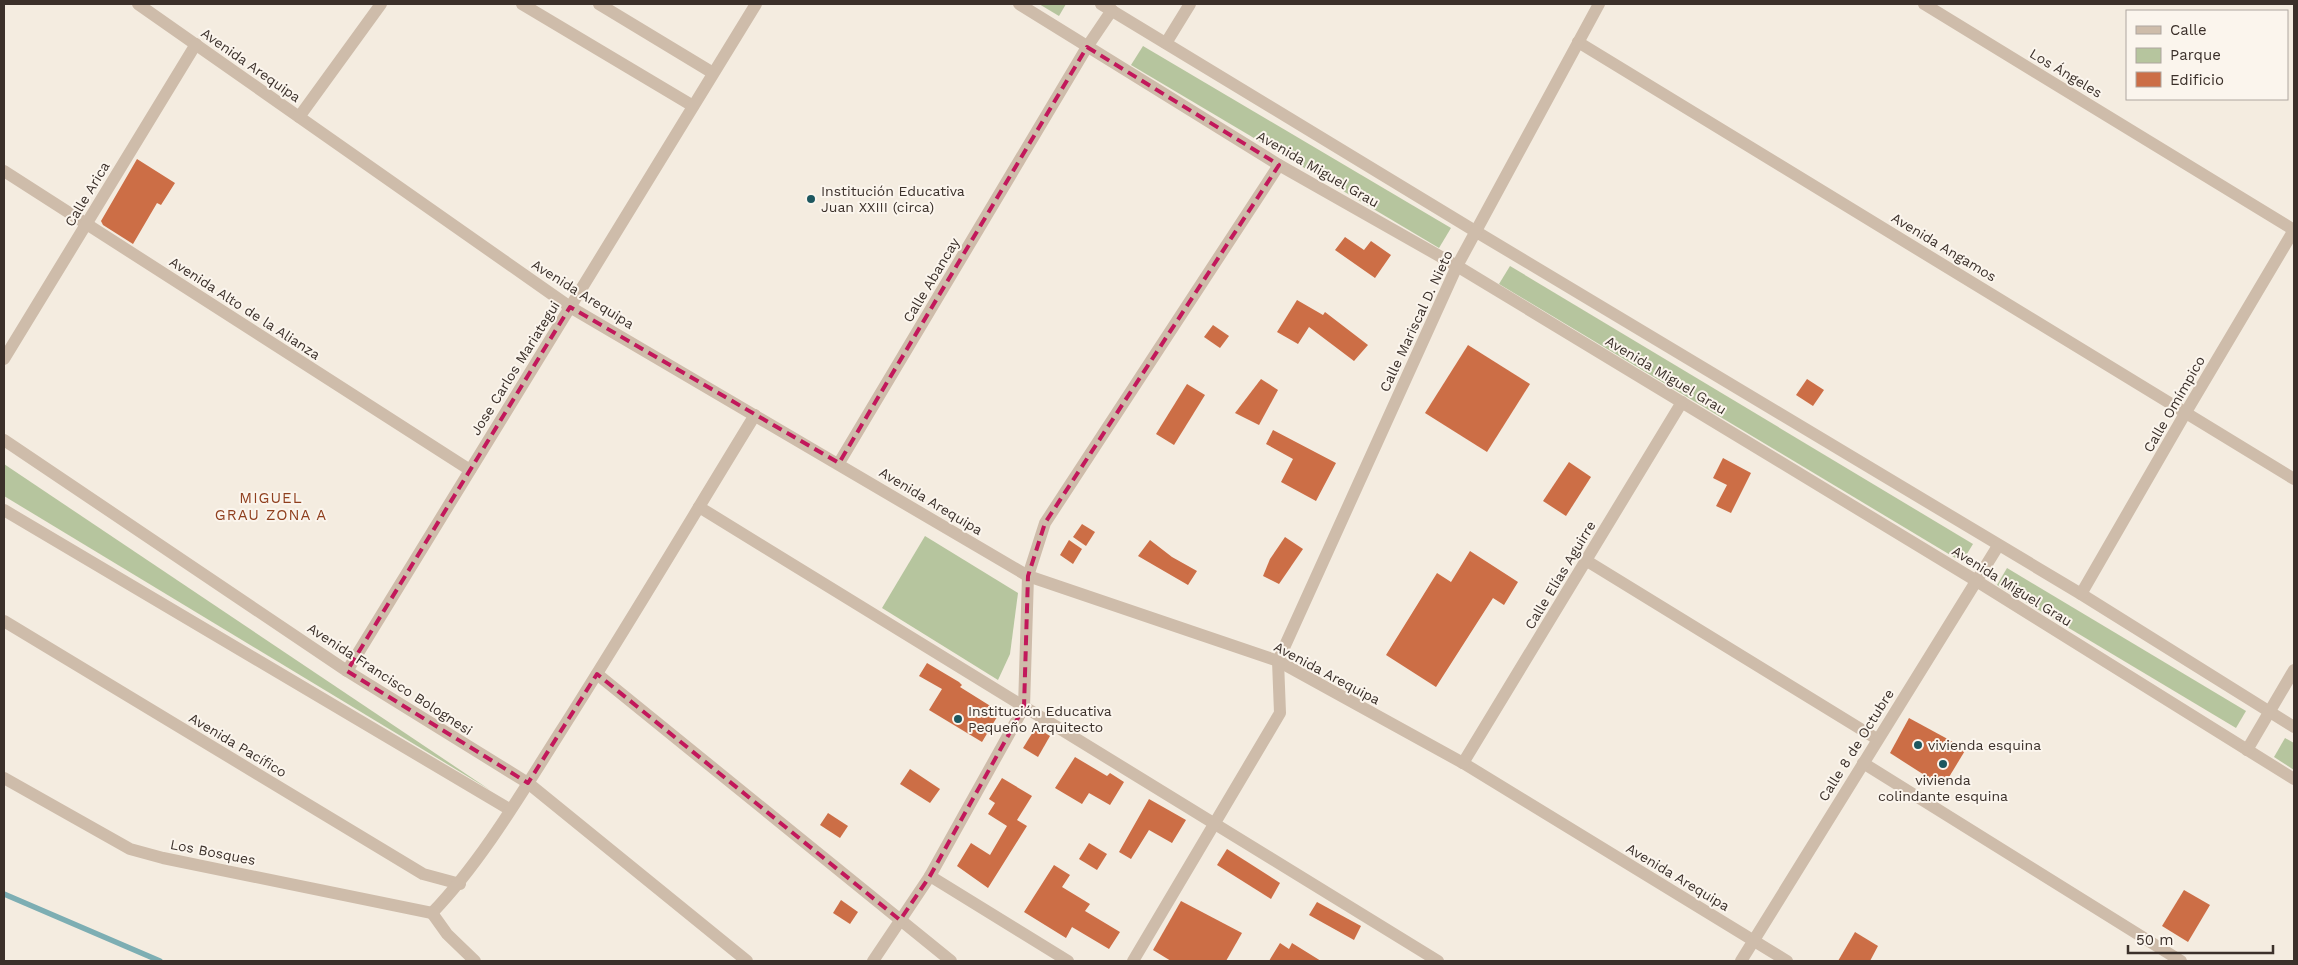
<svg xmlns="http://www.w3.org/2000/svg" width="2298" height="965" font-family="'Work Sans',sans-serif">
  <rect width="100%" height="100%" fill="#f4ece0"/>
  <g fill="#b6c59e">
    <path d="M1039,4H1066L1059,16Z"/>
    <path d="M1143,46L1451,228L1439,248L1131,65Z"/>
    <path d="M1510,266L1973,544L1962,562L1499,284Z"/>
    <path d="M4,464L490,790L4,496Z"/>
    <path d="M925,536L1018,593L1010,654L998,680L882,608Z"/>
    <path d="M2007,568L2246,711L2236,728L1997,585Z"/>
    <path d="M2285,738L2294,743V770L2274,757Z"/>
  </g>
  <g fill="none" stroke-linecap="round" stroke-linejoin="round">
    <path stroke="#7daeb3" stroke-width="5.5" d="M4,894L160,961"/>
  </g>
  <g fill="#cc6e46">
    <path d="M137,159L175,183L161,205L157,203L133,244L103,225L101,221Z"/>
    <path d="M1345,237L1364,250L1371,241L1391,255L1375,278L1335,250Z"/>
    <path d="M1297,300L1323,315L1325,312L1368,345L1354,361L1309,327L1298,344L1277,332Z"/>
    <path d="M1213,325L1229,336L1220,348L1204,337Z"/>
    <path d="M1468,345L1530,384L1487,452L1425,413Z"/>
    <path d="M1261,379L1278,390L1259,425L1235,413Z"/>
    <path d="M1807,379L1824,390L1813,406L1796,395Z"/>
    <path d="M1187,384L1205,395L1174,445L1156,434Z"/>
    <path d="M1273,430L1336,463L1316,501L1281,482L1293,459L1266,444Z"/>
    <path d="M1723,458L1751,473L1731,513L1716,506L1727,485L1713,478Z"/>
    <path d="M1569,462L1591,477L1566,516L1543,501Z"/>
    <path d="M1082,524L1095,532L1086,546L1073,537Z"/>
    <path d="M1285,537L1303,549L1279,584L1263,576L1270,559Z"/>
    <path d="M1069,540L1082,549L1073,564L1060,555Z"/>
    <path d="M1150,540L1172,557L1197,571L1188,585L1138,556Z"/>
    <path d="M1470,551L1518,582L1504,605L1493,598L1436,687L1386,655L1437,573L1451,582Z"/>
    <path d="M927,663L959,682L962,685L960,687L1000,712L982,742L929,710L942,689L919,676Z"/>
    <path d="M1909,718L1966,749L1943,787L1890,753Z"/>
    <path d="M1036,727L1050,736L1038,757L1023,748Z"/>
    <path d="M1075,757L1107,776L1110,773L1124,782L1110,805L1089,793L1082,804L1055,788Z"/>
    <path d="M910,769L940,789L930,803L900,784Z"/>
    <path d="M1002,778L1032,796L1017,820L1027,826L988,888L957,866L971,843L990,855L1007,826L988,814L995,803L989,799Z"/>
    <path d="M1149,799L1186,820L1172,843L1149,830L1131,859L1119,852Z"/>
    <path d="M828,813L848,826L840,838L820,825Z"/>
    <path d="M1089,843L1107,854L1097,870L1079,859Z"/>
    <path d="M1227,849L1280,883L1271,899L1217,865Z"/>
    <path d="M1054,865L1070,875L1062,887L1090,904L1085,911L1120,932L1109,949L1072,927L1066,938L1024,912Z"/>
    <path d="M2184,890L2210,905L2188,942L2162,926Z"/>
    <path d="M841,900L858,912L850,924L833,913Z"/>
    <path d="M1181,901L1242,933L1226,961H1171L1153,950Z"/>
    <path d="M1317,902L1361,926L1354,940L1309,915Z"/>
    <path d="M1855,932L1878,946L1870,961H1838Z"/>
    <path d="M1280,943L1289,949L1292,943L1321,961H1269Z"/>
  </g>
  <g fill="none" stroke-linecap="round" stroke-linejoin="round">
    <g stroke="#cebcaa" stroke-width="12">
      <path d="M138,4L570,307L1028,576L1278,661L1463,763L1787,961"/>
      <path d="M522,4L693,106"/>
      <path d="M599,4L713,73"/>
      <path d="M1019,4L1279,165L1457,266L1975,580L2294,779"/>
      <path d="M1101,4L1475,231L2081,594L2294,727"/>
      <path d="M1924,4L2294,230"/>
      <path d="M1578,42L2294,479"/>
      <path d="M1166,43L1190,4"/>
      <path d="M299,117L381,4"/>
      <path d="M4,171L470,470"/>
      <path d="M4,359L196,44"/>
      <path d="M4,440L347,671L528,783L747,961"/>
      <path d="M839,463L1087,47L1112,10"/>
      <path d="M699,507L1438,961"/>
      <path d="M4,510L509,809"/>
      <path d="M1587,561L1877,739"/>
      <path d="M2081,594L2186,412L2294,230"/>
      <path d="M4,621L423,874L460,884"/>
      <path d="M347,671L756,4"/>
      <path d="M597,674L951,961"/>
      <path d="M2247,750L2294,670"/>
      <path d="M1463,763L1682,402"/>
      <path d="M1863,763L2181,961"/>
      <path d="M4,778L130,849L163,858L432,913"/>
      <path d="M930,876L1068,961"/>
      <path d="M432,913C481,862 521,794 559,734C626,629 690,521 755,415"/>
      <path d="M432,913L447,934L475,961"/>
      <path d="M873,961L930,876L1024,707L1028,576L1045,523L1279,165"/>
      <path d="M1133,961L1280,713L1278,661L1457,266L1599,4"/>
      <path d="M1741,961L1998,546"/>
    </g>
  </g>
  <path fill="none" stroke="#c2185b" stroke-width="4" stroke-dasharray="10 6" stroke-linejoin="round" d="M1087,47L1279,165L1045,523L1028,576L1024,707L930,876L900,920L597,674L528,783L347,671L570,307L839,463Z"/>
  <g fill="#1d575f" stroke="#fbf5ed" stroke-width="2">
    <circle cx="811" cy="199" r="5"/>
    <circle cx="958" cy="719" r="5"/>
    <circle cx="1918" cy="745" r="5"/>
    <circle cx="1943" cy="764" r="5"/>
  </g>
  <g text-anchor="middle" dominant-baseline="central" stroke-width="4" stroke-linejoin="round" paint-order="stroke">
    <g font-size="14" fill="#3b302a" stroke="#fbf5ed">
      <text transform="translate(251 65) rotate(35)">Avenida Arequipa</text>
      <text transform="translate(2066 73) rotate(31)">Los Ángeles</text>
      <text transform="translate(1318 169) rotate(30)">Avenida Miguel Grau</text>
      <text transform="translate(87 194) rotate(-59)">Calle Arica</text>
      <text transform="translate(1944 247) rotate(31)">Avenida Angamos</text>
      <text transform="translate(931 280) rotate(-59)">Calle Abancay</text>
      <text transform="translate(583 294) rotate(32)">Avenida Arequipa</text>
      <text transform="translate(245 308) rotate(33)">Avenida Alto de la Alianza</text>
      <text transform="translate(1416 321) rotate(-65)">Calle Mariscal D. Nieto</text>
      <text transform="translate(515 368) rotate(-58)">Jose Carlos Mariategui</text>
      <text transform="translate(1666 375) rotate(31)">Avenida Miguel Grau</text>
      <text transform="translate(2174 404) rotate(-60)">Calle Omímpico</text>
      <text transform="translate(931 501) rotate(31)">Avenida Arequipa</text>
      <text transform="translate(1560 575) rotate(-59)">Calle Elías Aguirre</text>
      <text transform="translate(2012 586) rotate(32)">Avenida Miguel Grau</text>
      <text transform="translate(1327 673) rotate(28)">Avenida Arequipa</text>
      <text transform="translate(390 679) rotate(33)">Avenida Francisco Bolognesi</text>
      <text transform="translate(238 745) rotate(31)">Avenida Pacífico</text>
      <text transform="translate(1856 745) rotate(-58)">Calle 8 de Octubre</text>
      <text transform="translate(213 852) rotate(11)">Los Bosques</text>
      <text transform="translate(1678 877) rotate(31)">Avenida Arequipa</text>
    </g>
    <g font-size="14" fill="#3b302a" stroke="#fbf5ed" text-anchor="start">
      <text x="821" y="191">Institución Educativa<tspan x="821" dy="16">Juan XXIII (circa)</tspan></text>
      <text x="968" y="711">Institución Educativa<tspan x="968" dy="16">Pequeño Arquitecto</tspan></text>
      <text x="1928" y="745">vivienda esquina</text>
      <text x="1943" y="780" text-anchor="middle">vivienda<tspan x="1943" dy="16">colindante esquina</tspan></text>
    </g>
    <g font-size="15" letter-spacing="1" fill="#8f3f1e" stroke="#fbf5ed">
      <text x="271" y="498">MIGUEL<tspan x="271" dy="17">GRAU ZONA A</tspan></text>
    </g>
  </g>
  <rect width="2298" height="965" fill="none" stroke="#3b302a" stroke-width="10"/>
  <rect x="2126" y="10" width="162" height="90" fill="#fbf5ed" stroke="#aea69f"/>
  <rect x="2136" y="26" width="25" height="8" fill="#cebcaa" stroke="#aea69f"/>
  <text x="2170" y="35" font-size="15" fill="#3b302a">Calle</text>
  <rect x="2136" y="48" width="25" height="15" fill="#b6c59e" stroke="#aea69f"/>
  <text x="2170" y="60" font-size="15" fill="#3b302a">Parque</text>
  <rect x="2136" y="72" width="25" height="15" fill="#cc6e46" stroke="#aea69f"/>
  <text x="2170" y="85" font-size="15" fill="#3b302a">Edificio</text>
  <path d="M2128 945v8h145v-8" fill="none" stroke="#3b302a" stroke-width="2.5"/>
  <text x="2136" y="945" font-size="15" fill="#3b302a" stroke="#fbf5ed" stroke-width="4" paint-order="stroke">50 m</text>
</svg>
